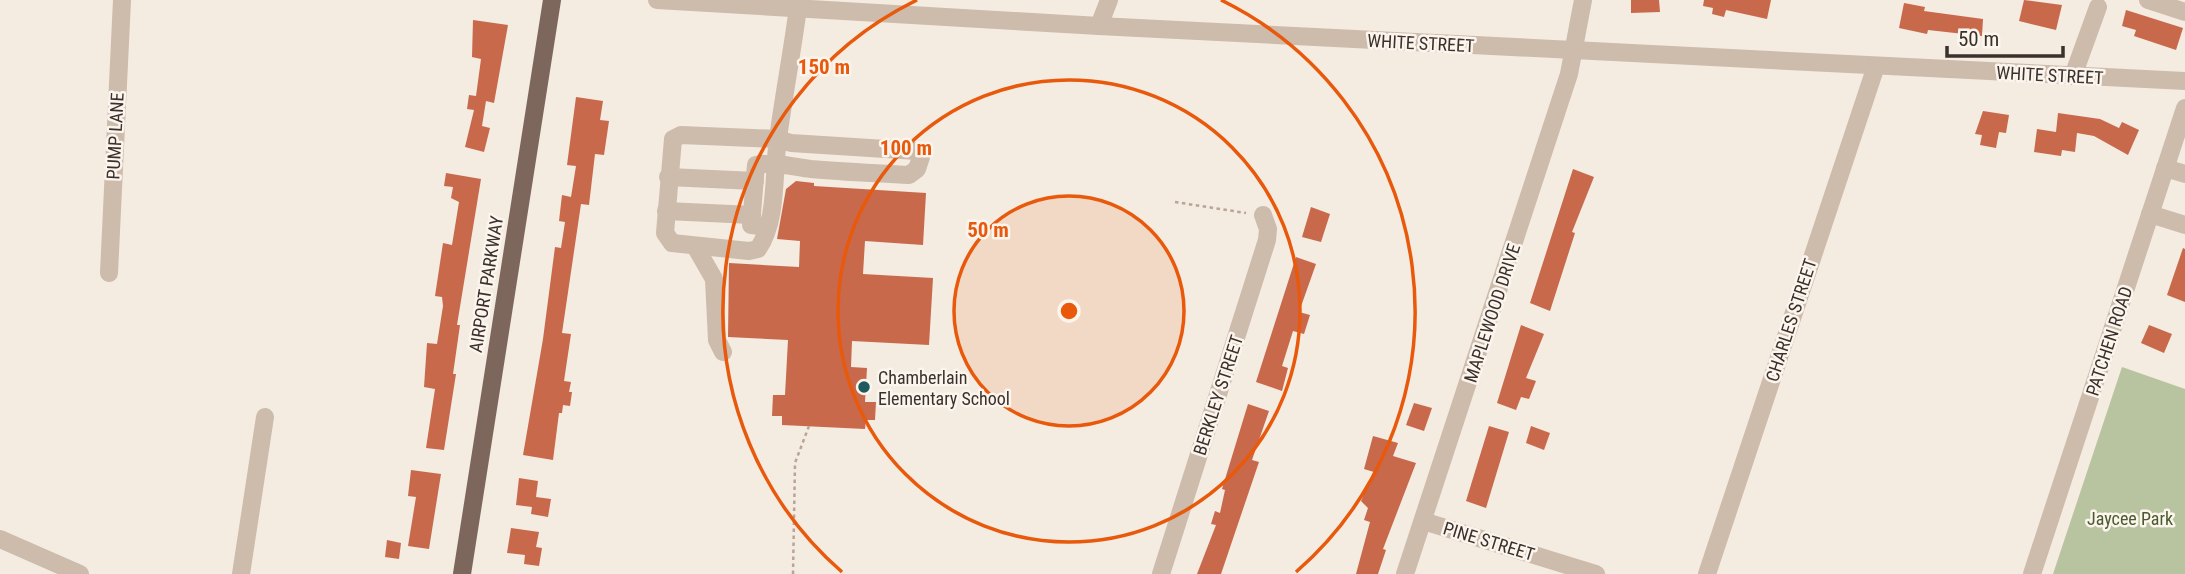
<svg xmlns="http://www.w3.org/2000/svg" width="2185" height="574" font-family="'Roboto Condensed',sans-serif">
  <rect width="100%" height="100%" fill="#f4ebe1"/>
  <path fill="#b8c4a0" d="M2122,367L2185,389V574H2053Z"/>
  <g fill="#c8694b">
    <path d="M1631,0H1659L1660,12L1631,13Z"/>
    <path d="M1704,0H1771L1767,19L1726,10L1724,17L1712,14L1713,8L1703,6Z"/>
    <path d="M2024,0L2062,5L2056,30L2019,21Z"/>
    <path d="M1904,3L1925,7L1924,11L1983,19L1982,36L1928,30L1927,34L1899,28Z"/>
    <path d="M2126,10L2183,28L2176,50L2134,36L2136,30L2122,26Z"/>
    <path d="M473,20L508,25L494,103L486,101L482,126L490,128L484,152L465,147L474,110L467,109L469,95L476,96L481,59L472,57Z"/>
    <path d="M576,97L603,101L600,120L609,121L604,155L595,154L589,205L581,204L562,333L571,334L564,381L571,382L569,392H572L570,406L563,405L562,413H559L553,460L523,455L543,339L555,247L561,248L565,222L559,221L562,195L571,197L576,166L567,165Z"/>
    <path d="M1983,111L2009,115L2006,133L1999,132L1996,148L1980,145L1982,135L1975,134Z"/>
    <path d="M2058,113L2100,119L2119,128L2122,122L2139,130L2128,155L2094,136L2077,133L2075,152L2062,150L2061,156L2034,152L2037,129L2056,132Z"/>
    <path d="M1573,169L1594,177L1572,232L1575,233L1550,311L1530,303Z"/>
    <path d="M446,173L481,179L457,325H460L453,374H456L444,450L426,448L435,389L424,387L427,343L437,344L443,306L442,297L435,296L443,243L452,245L459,202L451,198L453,187L444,186Z"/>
    <path d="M796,181L814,183V186L926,193L923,245L865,241L863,274L933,278L929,345L852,341L851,367L867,368L865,402H876L875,420H866L865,429L782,425V416H772L773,395H785L788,340L728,337L729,263L799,267L800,241L777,239L786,189Z"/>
    <path d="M1311,207L1330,214L1321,242L1302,237Z"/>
    <path d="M2183,248L2185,249V302L2167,295Z"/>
    <path d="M1296,257L1316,264L1299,312L1310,315L1304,334L1293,331L1282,366L1288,368L1282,391L1256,382Z"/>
    <path d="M1521,325L1544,334L1526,378L1536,381L1529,399L1521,397L1516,410L1497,403Z"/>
    <path d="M2149,325L2172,334L2164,353L2141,343Z"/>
    <path d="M1414,403L1432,408L1424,431L1406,425Z"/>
    <path d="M1248,404L1269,411L1252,460L1259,462L1221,574H1197L1216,525L1211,524L1215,511L1220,513L1225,490L1222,489Z"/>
    <path d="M1489,426L1509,432L1486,508L1466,501Z"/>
    <path d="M1531,426L1550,433L1544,450L1526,443Z"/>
    <path d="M1373,436L1398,443L1393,456L1416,463L1383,549L1386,550L1378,574H1356L1370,522L1364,520L1368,508L1361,501L1374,472L1364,469Z"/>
    <path d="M411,470L441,474L429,549L408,546L416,497L408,496Z"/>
    <path d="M519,478L538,481L536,497L551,499L548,517L531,514L532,507L516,505Z"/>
    <path d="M511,528L539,532L536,547L542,548L539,566L524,564L525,555L507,553Z"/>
    <path d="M387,540L401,543L399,559L385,557Z"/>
  </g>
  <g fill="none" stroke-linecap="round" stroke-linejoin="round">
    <g stroke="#b9a596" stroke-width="2.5" stroke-dasharray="3.5 3.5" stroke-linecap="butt">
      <path d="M1175,202L1246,213"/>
      <path d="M793,574L795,463L809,426"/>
    </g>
    <g stroke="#cdbbac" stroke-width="18">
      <path d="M657,0L1099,26L2185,81"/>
      <path d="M2148,0L2185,12"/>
      <path d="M1099,26L1109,0"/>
      <path d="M2073,76L2098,7"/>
      <path d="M2165,168L2185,174"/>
      <path d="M668,177L755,181"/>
      <path d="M666,211L752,215"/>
      <path d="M2150,214L2185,225"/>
      <path d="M768,227L751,225L756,165C773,161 794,167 811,169C843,172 876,173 909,175L917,169L921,157L917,151L791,143L778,139L681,135L673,139L665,233L672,243L749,251L758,249C778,220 773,173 778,138C784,95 792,52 798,8"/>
      <path d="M695,246L714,279L717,340L723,352"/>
      <path d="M109,273L122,0"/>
      <path d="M1423,521L1596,574"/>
      <path d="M0,539L80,574"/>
      <path d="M241,574L265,417"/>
      <path d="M1161,574L1267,240L1268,229L1263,215"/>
      <path d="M1405,574L1569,74L1583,0"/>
      <path d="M1707,574L1876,66"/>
      <path d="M2032,574L2185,108"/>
    </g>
    <path stroke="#7d675c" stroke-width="18" d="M462,574L552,0"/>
  </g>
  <circle cx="1069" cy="311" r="115" fill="#e8590c" fill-opacity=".12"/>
  <g fill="none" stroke="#e8590c" stroke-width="3.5">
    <circle cx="1069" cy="311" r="115"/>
    <circle cx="1069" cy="311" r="231"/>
    <path d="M842 572A346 346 0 0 1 917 0M1221 0A346 346 0 0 1 1296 572"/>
  </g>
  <circle fill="#1f5a5e" stroke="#fbf5ee" stroke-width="2.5" cx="864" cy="387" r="7"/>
  <g text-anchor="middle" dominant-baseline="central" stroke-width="5" stroke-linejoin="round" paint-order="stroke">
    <g font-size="18" fill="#3b302b" stroke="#fbf5ee">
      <text transform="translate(1421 43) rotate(3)">WHITE STREET</text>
      <text transform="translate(2050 75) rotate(3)">WHITE STREET</text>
      <text transform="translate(115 136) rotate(-87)">PUMP LANE</text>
      <text transform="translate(486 284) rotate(-81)">AIRPORT PARKWAY</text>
      <text transform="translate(1492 313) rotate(-72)">MAPLEWOOD DRIVE</text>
      <text transform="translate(1791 320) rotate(-72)">CHARLES STREET</text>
      <text transform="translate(2109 341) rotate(-72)">PATCHEN ROAD</text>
      <text transform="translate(1218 395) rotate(-72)">BERKLEY STREET</text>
      <text transform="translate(1489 541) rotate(17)">PINE STREET</text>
    </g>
    <g font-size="18" fill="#3b302b" stroke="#fbf5ee" text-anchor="start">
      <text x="878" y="377">Chamberlain<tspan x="878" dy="21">Elementary School</tspan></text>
    </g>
    <g font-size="18" fill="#4a5a2e" stroke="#fbf5ee">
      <text x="2130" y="518">Jaycee Park</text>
    </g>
  </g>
  <circle cx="1069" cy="311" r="10" fill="#e8590c" stroke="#fbf5ee" stroke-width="3.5"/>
  <g font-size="21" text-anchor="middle" font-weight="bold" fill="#e8590c" stroke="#fbf5ee" stroke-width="5" stroke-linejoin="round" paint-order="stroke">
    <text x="824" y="74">150 m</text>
    <text x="906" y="155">100 m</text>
    <text x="988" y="237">50 m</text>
  </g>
  <path d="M1947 46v10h116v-10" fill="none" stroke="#3b302b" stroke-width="3.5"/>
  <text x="1958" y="46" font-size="21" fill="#3b302b" stroke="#fbf5ee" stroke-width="5" paint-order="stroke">50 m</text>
</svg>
